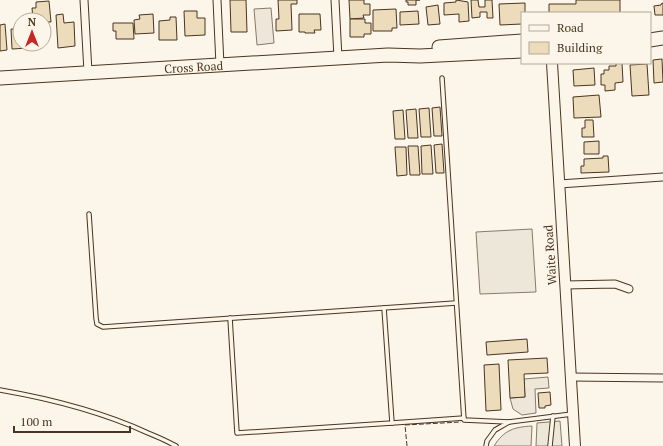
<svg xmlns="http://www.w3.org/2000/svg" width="663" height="446" font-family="'PT Serif',serif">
  <rect width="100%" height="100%" fill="#fbf6e9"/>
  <g fill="#ede6d9" stroke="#887966">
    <path d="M271,8L274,43L257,45L254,9Z"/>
    <path d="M548,377L549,388L535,389L536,413L522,415L513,409L510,398L525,397L524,379Z"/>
    <path d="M532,426L531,446H494C504,430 514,427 532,426Z"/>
  </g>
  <g fill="#ede7d9" stroke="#887966">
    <path d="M532,229L536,292L480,294L476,232Z"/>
    <path d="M560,421L562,446H536L537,423Z"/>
  </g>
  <g fill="#ecdcbc" stroke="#4a3520">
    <path d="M230,0H246L247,32H231Z"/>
    <path d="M278,0H297V4H291L292,30L276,31V19H279Z"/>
    <path d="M349,0H364V4H370V15H363L364,18L350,19Z"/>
    <path d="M406,0H420H416V5H408V2H406Z"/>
    <path d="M456,0L468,2L469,21L459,22V14L444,15V3L456,2Z"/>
    <path d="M471,0H478L479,7H485V0H492L493,18H487V12H480V17L472,18Z"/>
    <path d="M576,0H620V13H549V4H576Z"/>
    <path d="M49,1L51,22H44L43,19H33L32,8H36V2Z"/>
    <path d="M525,3V13H522V24L500,25L499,4Z"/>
    <path d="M663,3V15H655L654,6L661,5V4Z"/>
    <path d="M438,5L440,24L428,25L426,7Z"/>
    <path d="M396,9L397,28H392V31H373V10Z"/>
    <path d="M184,11H197V18H205V35L185,36Z"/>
    <path d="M418,11L419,24L400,25V12Z"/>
    <path d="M63,14L64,23L74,22L75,46L58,48L56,15Z"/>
    <path d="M153,14L154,33L135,34L134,20L140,19L139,15Z"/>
    <path d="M299,14H320L321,30H314L315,33H305V32H299Z"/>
    <path d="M170,17H176L177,40H159V21L170,20Z"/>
    <path d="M350,19H365V23H371V34H364V37H350Z"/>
    <path d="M113,23H133L134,39H116V31H113Z"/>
    <path d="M5,24L7,50L0,51V25Z"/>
    <path d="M11,29H15V34H20V44H28V48L12,49Z"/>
    <path d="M662,59L663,82L654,83L653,60Z"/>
    <path d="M616,63H622L623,82L615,83V90L605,91V85H601V74H604V70H609V66H616Z"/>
    <path d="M647,64L649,95L632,96L630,65Z"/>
    <path d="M594,68L595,85L574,86L573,70Z"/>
    <path d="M599,95L601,117L574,118L573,97Z"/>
    <path d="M440,107L442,136H434L432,108Z"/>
    <path d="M429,108L431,137H421L419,109Z"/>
    <path d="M416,109L418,138H408L406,110Z"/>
    <path d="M403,110L405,139H395L393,111Z"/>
    <path d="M585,120H593L594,137H582V128H585Z"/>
    <path d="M599,141V154H584V142Z"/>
    <path d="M442,144L444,173H436L434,145Z"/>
    <path d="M431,145L433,174H422L421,146Z"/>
    <path d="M408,146H418L420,175H410Z"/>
    <path d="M395,147H406L407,175L397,176Z"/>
    <path d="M603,156H608L609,172L581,173V166H584V159L603,158Z"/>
    <path d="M527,339L528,352L487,355L486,342Z"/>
    <path d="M547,358L548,373L524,374L525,397L510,398L508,360Z"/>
    <path d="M499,364L501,410L486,411L484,365Z"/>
    <path d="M550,392L551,405L545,406V408H539L538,393Z"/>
  </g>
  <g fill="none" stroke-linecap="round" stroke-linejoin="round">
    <g stroke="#4a3520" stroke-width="5.5">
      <g id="lane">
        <path d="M442,78L464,420L509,422"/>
        <path d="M89,214L96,318L97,324L103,327L456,303"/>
        <path d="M230,318L237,433L392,423L384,308"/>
        <path d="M0,390C52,399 100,411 148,433C158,437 167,441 176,446"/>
        <path d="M392,423L464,418"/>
        <path d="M486,446L487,441L495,430L509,422L572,414"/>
        <path d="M550,446L553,416"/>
      </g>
    </g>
    <g stroke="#4a3520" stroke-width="9">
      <g id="street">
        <path d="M84,0L88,72"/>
        <path d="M217,0L220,65"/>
        <path d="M335,0L338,58"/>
        <path d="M559,184L663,177"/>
        <path d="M565,285L615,284L629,289"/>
        <path d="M570,377L663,378"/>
      </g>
    </g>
    <g stroke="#4a3520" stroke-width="12">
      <path id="secondary" d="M552,63L575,446"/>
    </g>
    <g stroke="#4a3520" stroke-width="15">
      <g id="highway">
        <path d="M650,40L663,38"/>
        <path d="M439,47L522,41"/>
        <path id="s1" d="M0,78L388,55L420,56L522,51"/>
      </g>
    </g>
    <use href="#lane" stroke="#fbf6e9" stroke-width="3.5"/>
    <use href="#street" stroke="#fbf6e9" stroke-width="7"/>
    <use href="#secondary" stroke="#fbf6e9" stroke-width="10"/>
    <use href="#highway" stroke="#fbf6e9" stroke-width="13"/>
    <path stroke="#4a3520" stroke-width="1" stroke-dasharray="5 2" stroke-linecap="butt" d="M407,446L405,425L461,422"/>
  </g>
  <g text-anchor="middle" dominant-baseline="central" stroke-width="3" stroke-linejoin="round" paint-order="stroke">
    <g font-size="12" fill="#4a3520" stroke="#fbf6e9">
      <text stroke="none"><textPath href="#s1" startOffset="194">Cross Road</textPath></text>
      <text transform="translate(550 255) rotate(-94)">Waite Road</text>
    </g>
  </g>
  <rect x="521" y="12" width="130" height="52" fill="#fbf6e9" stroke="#b4a999"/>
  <rect x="529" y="25" width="20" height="6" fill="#fbf6e9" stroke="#b4a999"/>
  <text x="557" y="32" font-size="12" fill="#4a3520">Road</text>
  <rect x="529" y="42" width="20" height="12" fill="#ecdcbc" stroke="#b4a999"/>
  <text x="557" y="52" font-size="12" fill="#4a3520">Building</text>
  <g transform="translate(32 32)"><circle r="19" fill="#fbf6e9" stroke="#b4a999"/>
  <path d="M0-3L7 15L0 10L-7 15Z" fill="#c62828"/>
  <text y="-6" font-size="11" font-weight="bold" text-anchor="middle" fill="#4a3520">N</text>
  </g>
  <path d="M14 426v6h116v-6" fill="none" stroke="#4a3520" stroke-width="2"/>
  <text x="20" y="426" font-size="12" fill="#4a3520" stroke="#fbf6e9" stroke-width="3" paint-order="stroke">100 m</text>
</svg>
